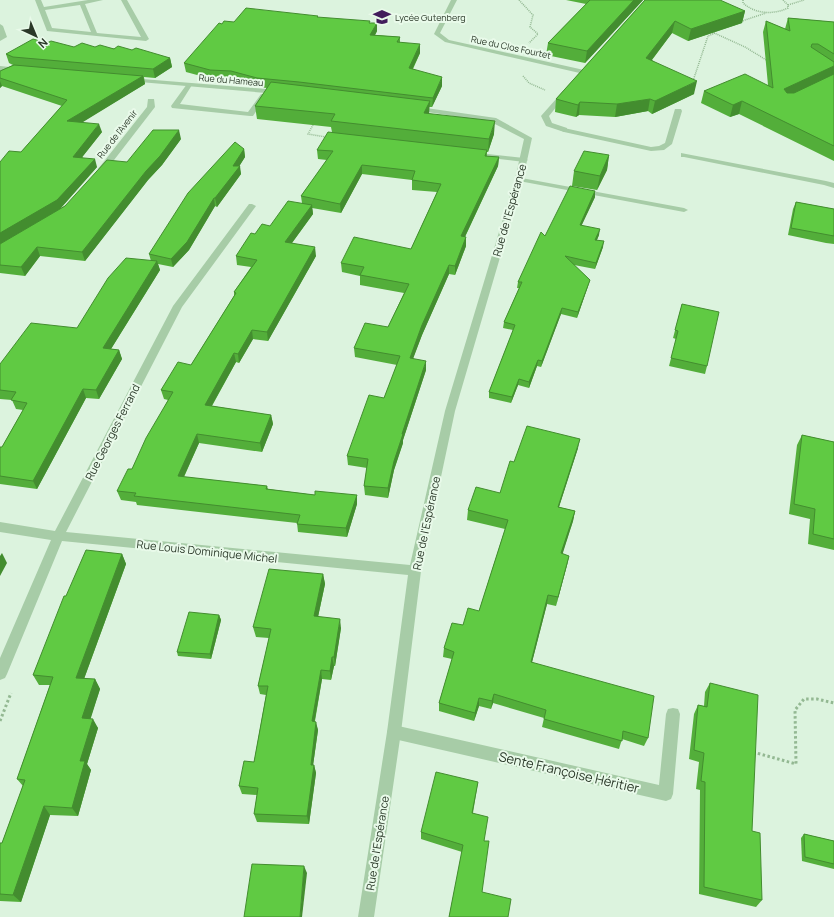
<svg xmlns="http://www.w3.org/2000/svg" width="834" height="917" font-family="Manrope,sans-serif">
  <rect width="100%" height="100%" fill="#dcf3de"/>
  <g fill="none" stroke-linecap="round" stroke-linejoin="round">
    <g stroke="#93b892" stroke-width="1.5" stroke-dasharray="1 1" stroke-linecap="butt">
      <path d="M519,0L533,15L530,27L538,34L529,43"/>
      <path d="M743,0V3C755,14 773,15 788,8V5L804,0"/>
      <path d="M783,0L788,5"/>
      <path d="M739,22L766,13"/>
      <path d="M712,32L745,47L768,61"/>
      <path d="M523,76L529,83L545,90"/>
      <path d="M693,81L708,36L715,33"/>
      <path d="M314,123L308,134L326,137"/>
    </g>
    <g stroke="#93b892" stroke-width="3" stroke-dasharray="2.5 2.5" stroke-linecap="butt">
      <path d="M0,721L11,693"/>
      <path d="M753,752L796,764L795,710L804,699H817L834,703"/>
    </g>
    <g fill="#a7cca7" fill-rule="evenodd">
      <path d="M35,0H41L44,7L88,0H103L85,4L97,33L141,37L121,0H127L149,39L146,41L47,31ZM80,5L91,32L52,28L45,10Z"/>
      <path d="M0,24L3,26L7,37L0,41Z"/>
      <path d="M189,83L192,85L180,104L248,112L261,94L267,95L253,116H250L172,108L171,106L187,84Z"/>
      <path d="M675,109H681L682,111L672,144L664,150L651,151L564,132L560,130L564,128L651,147L659,146L665,143Z"/>
      <path d="M470,152L524,158L528,160L524,162L473,156H470Z"/>
      <path d="M681,153L826,181L834,183V188L824,185L684,157H681Z"/>
      <path d="M516,177L684,208L688,210L684,212L519,181L515,179Z"/>
      <path d="M673,708L678,709L680,714L673,794L671,799L666,801L394,739L389,737L387,732L389,727L394,725L659,785L666,714L668,709Z"/>
    </g>
    <g fill="#a7cca7" fill-rule="evenodd">
      <path d="M451,0H457L440,33L449,40L584,70L587,72L584,74L445,42L434,34Z"/>
      <path d="M0,66L19,68L22,70L19,72L0,70Z"/>
      <path d="M130,78L278,90L281,92L278,94L128,81V79Z"/>
      <path d="M566,89L569,91L549,116L552,123L567,128V132H564L546,126L541,116L564,90Z"/>
      <path d="M148,99H154L155,107L104,173H98V169L147,107Z"/>
      <path d="M412,106L496,118L532,138L523,179L455,411L421,571L401,732L374,917H358L387,732L408,575L62,541L7,674L5,678L0,680V658L51,540L0,532V522L55,531L173,306L249,204H252L256,206L182,307L66,532L410,565L445,411L515,179L524,139L491,122L415,110L411,108Z"/>
    </g>
  </g>
  <g fill="#53ae3a">
    <path d="M566,0H643L585,63L546,55L548,43L586,4Z"/>
    <path d="M645,0L745,11L742,23L688,41L672,33L652,60L694,94L652,114L648,111L615,117L579,115L576,117L555,112L556,99Z"/>
    <path d="M319,18L370,23L377,31L375,35L400,37V43L420,53L413,69L442,86L432,107H429V114L494,134L488,152H487V156L499,157L498,166L465,237L466,246L455,275L449,274L422,335L413,358L426,370L403,440V443L394,470L388,498L365,495L364,486L367,468L348,465L347,456L384,398L397,365L355,357L354,348L388,327L404,293L360,285V276L342,272L341,263L411,249L437,192L412,190V180L362,174L341,213L312,208L313,214L292,243L316,256L268,341L253,339L239,363L236,362L212,406L271,415L273,424L262,452L199,443L184,477L267,486L268,489L315,495H357V504L347,537L298,532L297,523L137,505L136,502L121,500L117,491L132,469L168,400L164,399L161,390L191,365L234,296V292L251,267L237,265L236,256L255,234L270,226L302,203L301,196L327,160L318,159L317,150L332,132L331,127L257,119L255,106L267,88L258,87L232,80L212,79L186,72L184,63L222,24L234,22Z"/>
    <path d="M788,18L834,22V161L739,114L730,117L701,103L704,91L768,85L763,32L766,21L785,29Z"/>
    <path d="M47,43L74,47H95L132,50L170,58L172,67L155,78L144,77L145,84L82,122L102,132L82,157L97,167L60,209L38,222L65,206L127,162L181,139L162,165L148,180L85,261L40,256L25,276L0,273V162L21,152L62,106L2,86L0,88V71L13,65L9,63L6,54Z"/>
    <path d="M244,149L245,157L239,166L241,174L217,207L215,206L189,250L173,267L158,264L160,270L111,349L119,350L122,359L99,399L86,398L37,489L0,484V447H2L23,410L16,409L12,400L0,399V364L77,328L151,261L149,254Z"/>
    <path d="M609,155L607,170L597,190L572,186L574,171Z"/>
    <path d="M595,191V197L581,226L599,235L597,240L603,247L595,269L574,265L590,280L588,286L577,318L561,314L541,367L537,366L529,388L518,385L511,403L489,398V392L513,330L503,328L504,322L519,288H517L518,282L545,236Z"/>
    <path d="M796,202L834,209V244L826,243L788,235L793,209Z"/>
    <path d="M682,304L707,366L705,374L669,366L676,339L673,338Z"/>
    <path d="M802,435L834,442V550L808,544L810,519L789,514L797,445Z"/>
    <path d="M578,448L559,507L575,511L573,521L562,554L569,556L567,565L556,606L547,604L532,662L648,738L644,746L622,739L619,749L542,727L544,718L493,703L491,709L479,706L474,721L439,711V703L452,659L443,657L444,648L463,625L479,611L505,529L467,520L468,510L500,493L514,462Z"/>
    <path d="M122,554L126,564L84,679H95L100,689L90,719L98,728L87,764L91,770L78,816L50,815L21,902L0,901V843H2L23,786L17,779L50,685H39L33,675L66,596Z"/>
    <path d="M323,574L325,584L318,617L341,628L335,666H334L331,680L322,679L315,721L318,730L313,765H314L316,773L309,824L257,822L254,814L257,795L242,794L239,786L254,762L266,695L260,694L258,686L269,638L256,637L253,627Z"/>
    <path d="M219,615L221,620L211,659L178,656L177,652Z"/>
    <path d="M710,683L752,831L762,900L756,907L699,894L700,790L696,789L699,762L689,759L694,714L698,705L704,706L705,692Z"/>
    <path d="M478,782L473,813L484,841L482,892L449,917L462,852L421,839V832Z"/>
    <path d="M804,834L834,841V869L802,861L801,838Z"/>
  </g>
  <g fill="#438d2f">
    <path d="M634,0H643L585,63L587,51Z"/>
    <path d="M745,11L742,23L688,41L691,29Z"/>
    <path d="M675,21L672,33L644,70L646,58Z"/>
    <path d="M377,23V31L371,43L370,35Z"/>
    <path d="M420,44V53L409,76V68Z"/>
    <path d="M170,58L172,67L155,78L153,69Z"/>
    <path d="M834,66V75L781,102L784,89Z"/>
    <path d="M143,76L145,84L70,130L67,121Z"/>
    <path d="M442,77V86L432,107L433,98Z"/>
    <path d="M0,81L2,86L0,88Z"/>
    <path d="M697,81L694,94L652,114L655,101Z"/>
    <path d="M650,99L648,111L615,117L617,104Z"/>
    <path d="M430,101L429,114L424,113Z"/>
    <path d="M742,101L739,114L730,117L733,105Z"/>
    <path d="M580,102L579,115L576,117L578,105Z"/>
    <path d="M495,121L494,134L488,152L489,139Z"/>
    <path d="M99,124L102,132L76,165L73,157Z"/>
    <path d="M179,130L181,139L162,165L148,180L85,261L82,252L146,171Z"/>
    <path d="M244,149L245,157L237,170L240,166L241,174L217,207L215,198L233,166Z"/>
    <path d="M609,155L607,170L597,190L600,176Z"/>
    <path d="M499,157L498,166L461,245V236Z"/>
    <path d="M95,159L97,167L60,209L0,244V233Z"/>
    <path d="M362,165V174L341,213L340,204Z"/>
    <path d="M595,191V197L579,231L580,225Z"/>
    <path d="M214,198L215,206L189,250L173,267L171,259Z"/>
    <path d="M312,205L313,214L286,251L285,242Z"/>
    <path d="M600,229L599,235L594,246L595,240Z"/>
    <path d="M466,237V246L455,275V266Z"/>
    <path d="M604,241L603,247L595,269L596,263Z"/>
    <path d="M37,247L40,256L25,276L21,267Z"/>
    <path d="M315,247L316,256L268,341L267,332Z"/>
    <path d="M157,261L160,270L106,357L103,348Z"/>
    <path d="M449,265V274L422,335L410,367V358L422,325Z"/>
    <path d="M590,280L588,286L577,318L578,312Z"/>
    <path d="M562,308L561,314L541,367L542,361Z"/>
    <path d="M252,330L253,339L239,363L238,354Z"/>
    <path d="M119,350L122,359L99,399L96,390Z"/>
    <path d="M234,353L236,362L207,414L205,405Z"/>
    <path d="M538,360L537,366L529,388V382Z"/>
    <path d="M426,361V370L403,440V443L394,470L388,498V488L394,461L402,434Z"/>
    <path d="M519,379L518,385L511,403L512,397Z"/>
    <path d="M83,389L86,398L37,489L33,481Z"/>
    <path d="M271,415L273,424L262,452L260,443Z"/>
    <path d="M197,434L199,443L180,485L178,476Z"/>
    <path d="M580,439L578,448L556,516L558,507Z"/>
    <path d="M357,495V504L347,537L346,528Z"/>
    <path d="M575,511L573,521L560,562L561,553Z"/>
    <path d="M2,553L7,563L0,576V556Z"/>
    <path d="M122,554L126,564L81,687L76,678Z"/>
    <path d="M569,556L567,565L556,606L558,597Z"/>
    <path d="M323,574L325,584L316,626L314,616Z"/>
    <path d="M548,595L547,604L530,670L531,662Z"/>
    <path d="M219,615L221,620L211,659L210,654Z"/>
    <path d="M340,619L341,628L335,666L334,657Z"/>
    <path d="M332,657L334,666L331,680L330,671Z"/>
    <path d="M321,670L322,679L313,730L312,721Z"/>
    <path d="M95,679L100,689L88,727L82,718Z"/>
    <path d="M494,694L493,703L491,709L492,701Z"/>
    <path d="M479,698V706L474,721L475,713Z"/>
    <path d="M93,719L98,728L87,764L91,770L78,816L72,808L80,761Z"/>
    <path d="M316,722L318,730L312,773L311,765Z"/>
    <path d="M314,765L316,773L309,824L307,816Z"/>
    <path d="M44,806L50,815L21,902L13,895Z"/>
    <path d="M304,866L307,873L302,917H300Z"/>
  </g>
  <g fill="#60ca43" stroke="#438d2f">
    <path d="M590,0H634L587,51L548,43Z"/>
    <path d="M645,0H720L745,11L691,29L675,21L646,58L697,81L655,101L650,99L617,104L580,102L578,105L556,99Z"/>
    <path d="M246,8L318,16L317,17L370,21L369,23H377L370,35L400,37L397,42L420,44L409,68L442,77L433,98L299,82L257,78L231,71L210,70L184,63L219,23L222,24L224,21L234,22Z"/>
    <path d="M788,18L834,22V54L818,44H812L811,47L834,62V66L784,89L787,93H794L834,74V146L742,101L733,105L704,91L745,74L773,88L766,21L790,31Z"/>
    <path d="M33,39L47,43L51,41L74,47L82,43L95,47L100,45L114,49L118,46L132,50L136,48L170,58L153,69L13,57L6,54Z"/>
    <path d="M14,65L143,76L67,121L99,124L73,157L95,159L57,200L0,233V162L9,151L21,152L67,100L0,78V71Z"/>
    <path d="M271,82L430,101L424,113L495,121L489,139L331,121L335,114L255,106Z"/>
    <path d="M153,130H179L160,156L146,171L82,252L37,247L21,267L0,265V244L65,206L107,160L127,162Z"/>
    <path d="M328,132L487,150L485,156L499,157L461,236L466,237L455,266L449,265L422,325L410,358L426,361L402,434H403L394,461L388,488L364,486L368,459L347,456L369,395L384,398L400,356L354,348L365,323L388,327L409,284L360,275L364,267L341,263L354,237L411,249L441,184L412,180L415,171L362,165L340,204L301,196L333,151L317,150Z"/>
    <path d="M235,142L244,149L233,166H240L215,198H214L187,242L171,259L149,254L188,193Z"/>
    <path d="M584,151L609,155L600,176L574,171Z"/>
    <path d="M570,186L595,191L580,225L600,229L595,240L604,241L596,263L565,256L590,280L578,312L562,308L542,361L538,360L529,382L519,379L512,397L489,392L515,325L504,322L522,282H518L541,232L545,236Z"/>
    <path d="M288,201L312,205L285,242L315,247L267,332L252,330L238,354L234,353L205,405L271,415L260,443L197,434L178,476L267,486L266,489L315,495V491L357,495L346,528L297,524L300,515L134,496L136,493L117,491L128,469H132L146,438L173,392L161,390L178,362L191,365L236,293L234,292L257,260L236,256L251,233L255,234L262,224L270,226Z"/>
    <path d="M796,202L834,209V236L791,228Z"/>
    <path d="M126,258L157,261L103,348L119,350L96,390L83,389L33,481L0,476V447H2L27,403L11,400L16,392L0,390V364L31,323L77,328L108,278Z"/>
    <path d="M682,304L719,312L707,366L671,358L678,331L675,330Z"/>
    <path d="M527,426L580,439L558,507L575,511L561,553L569,556L558,597L548,595L531,662L654,696L648,738L623,731L622,741L544,719L546,710L494,694L492,701L479,698L475,713L439,703L454,652L444,648L452,623L463,625L468,608L479,611L508,520L468,510L476,487L500,493L510,461L514,462Z"/>
    <path d="M802,435L834,442V539L813,534L815,509L794,504Z"/>
    <path d="M86,550L122,554L76,678L95,679L82,718L93,719L80,761H85L72,808L44,806L13,895L0,894V843H2L25,780L17,779L53,677L33,675L64,596H66Z"/>
    <path d="M269,569L323,574L314,616L340,619L334,657H332L330,671L321,670L312,721L316,722L311,765H314L307,816L254,814L258,788L239,786L244,761L254,762L268,686H258L271,629L253,627Z"/>
    <path d="M189,612L219,615L210,654L177,652Z"/>
    <path d="M710,683L758,695L752,831L760,833L762,900L704,887L705,782L701,781L704,753L694,750L698,705L707,707Z"/>
    <path d="M436,772L478,782L472,813L488,817L484,841H489L482,892L511,899L508,917H449L463,845L421,832Z"/>
    <path d="M804,834L834,841V864L805,857Z"/>
    <path d="M252,864L304,866L300,917H244Z"/>
  </g>
  <defs>
    <g id="school-bare" transform="scale(1.38)"><path d="M0-5L7-2L0 1L-7-2ZM-4 1L0 2.5L4 1V4Q0 6-4 4Z" fill="#421c5b" stroke="#e9faea" stroke-width="2.5" paint-order="stroke"/></g>
  </defs>
  <g fill-rule="evenodd">
    <use href="#school-bare" x="382" y="17"/>
  </g>
  <g text-anchor="middle" dominant-baseline="central" stroke-width="4" stroke-linejoin="round" paint-order="stroke">
    <g font-size="9" fill="#2a3828" stroke="#e9faea" text-anchor="start">
      <text x="395" y="17">Lycée Gutenberg</text>
    </g>
    <g font-size="9" fill="#2a3828" stroke="#e9faea">
      <text transform="translate(511 47) rotate(12)">Rue du Clos Fourtet</text>
      <text transform="translate(231 80) rotate(5)">Rue du Hameau</text>
      <text transform="translate(117 134) rotate(-52)">Rue de l'Avenir</text>
    </g>
    <g font-size="11" fill="#2a3828" stroke="#e9faea">
      <text transform="translate(509 210) rotate(-74)">Rue de l'Espérance</text>
      <text transform="translate(112 432) rotate(-63)">Rue Georges Ferrand</text>
      <text transform="translate(426 523) rotate(-78)">Rue de l'Espérance</text>
      <text transform="translate(207 551) rotate(6)">Rue Louis Dominique Michel</text>
      <text transform="translate(377 843) rotate(-81)">Rue de l'Espérance</text>
    </g>
    <g font-size="13" fill="#2a3828" stroke="#e9faea">
      <text transform="translate(569 772) rotate(13)">Sente Françoise Héritier</text>
    </g>
  </g>
  <g transform="translate(36 36) rotate(136)" stroke="#e9faea" stroke-width="3" paint-order="stroke">
  <path d="M0-3L7 15L0 10L-7 15Z" fill="#2a3828"/>
  <text y="-6" font-size="11" font-weight="bold" text-anchor="middle" fill="#2a3828">N</text>
  </g>
</svg>
